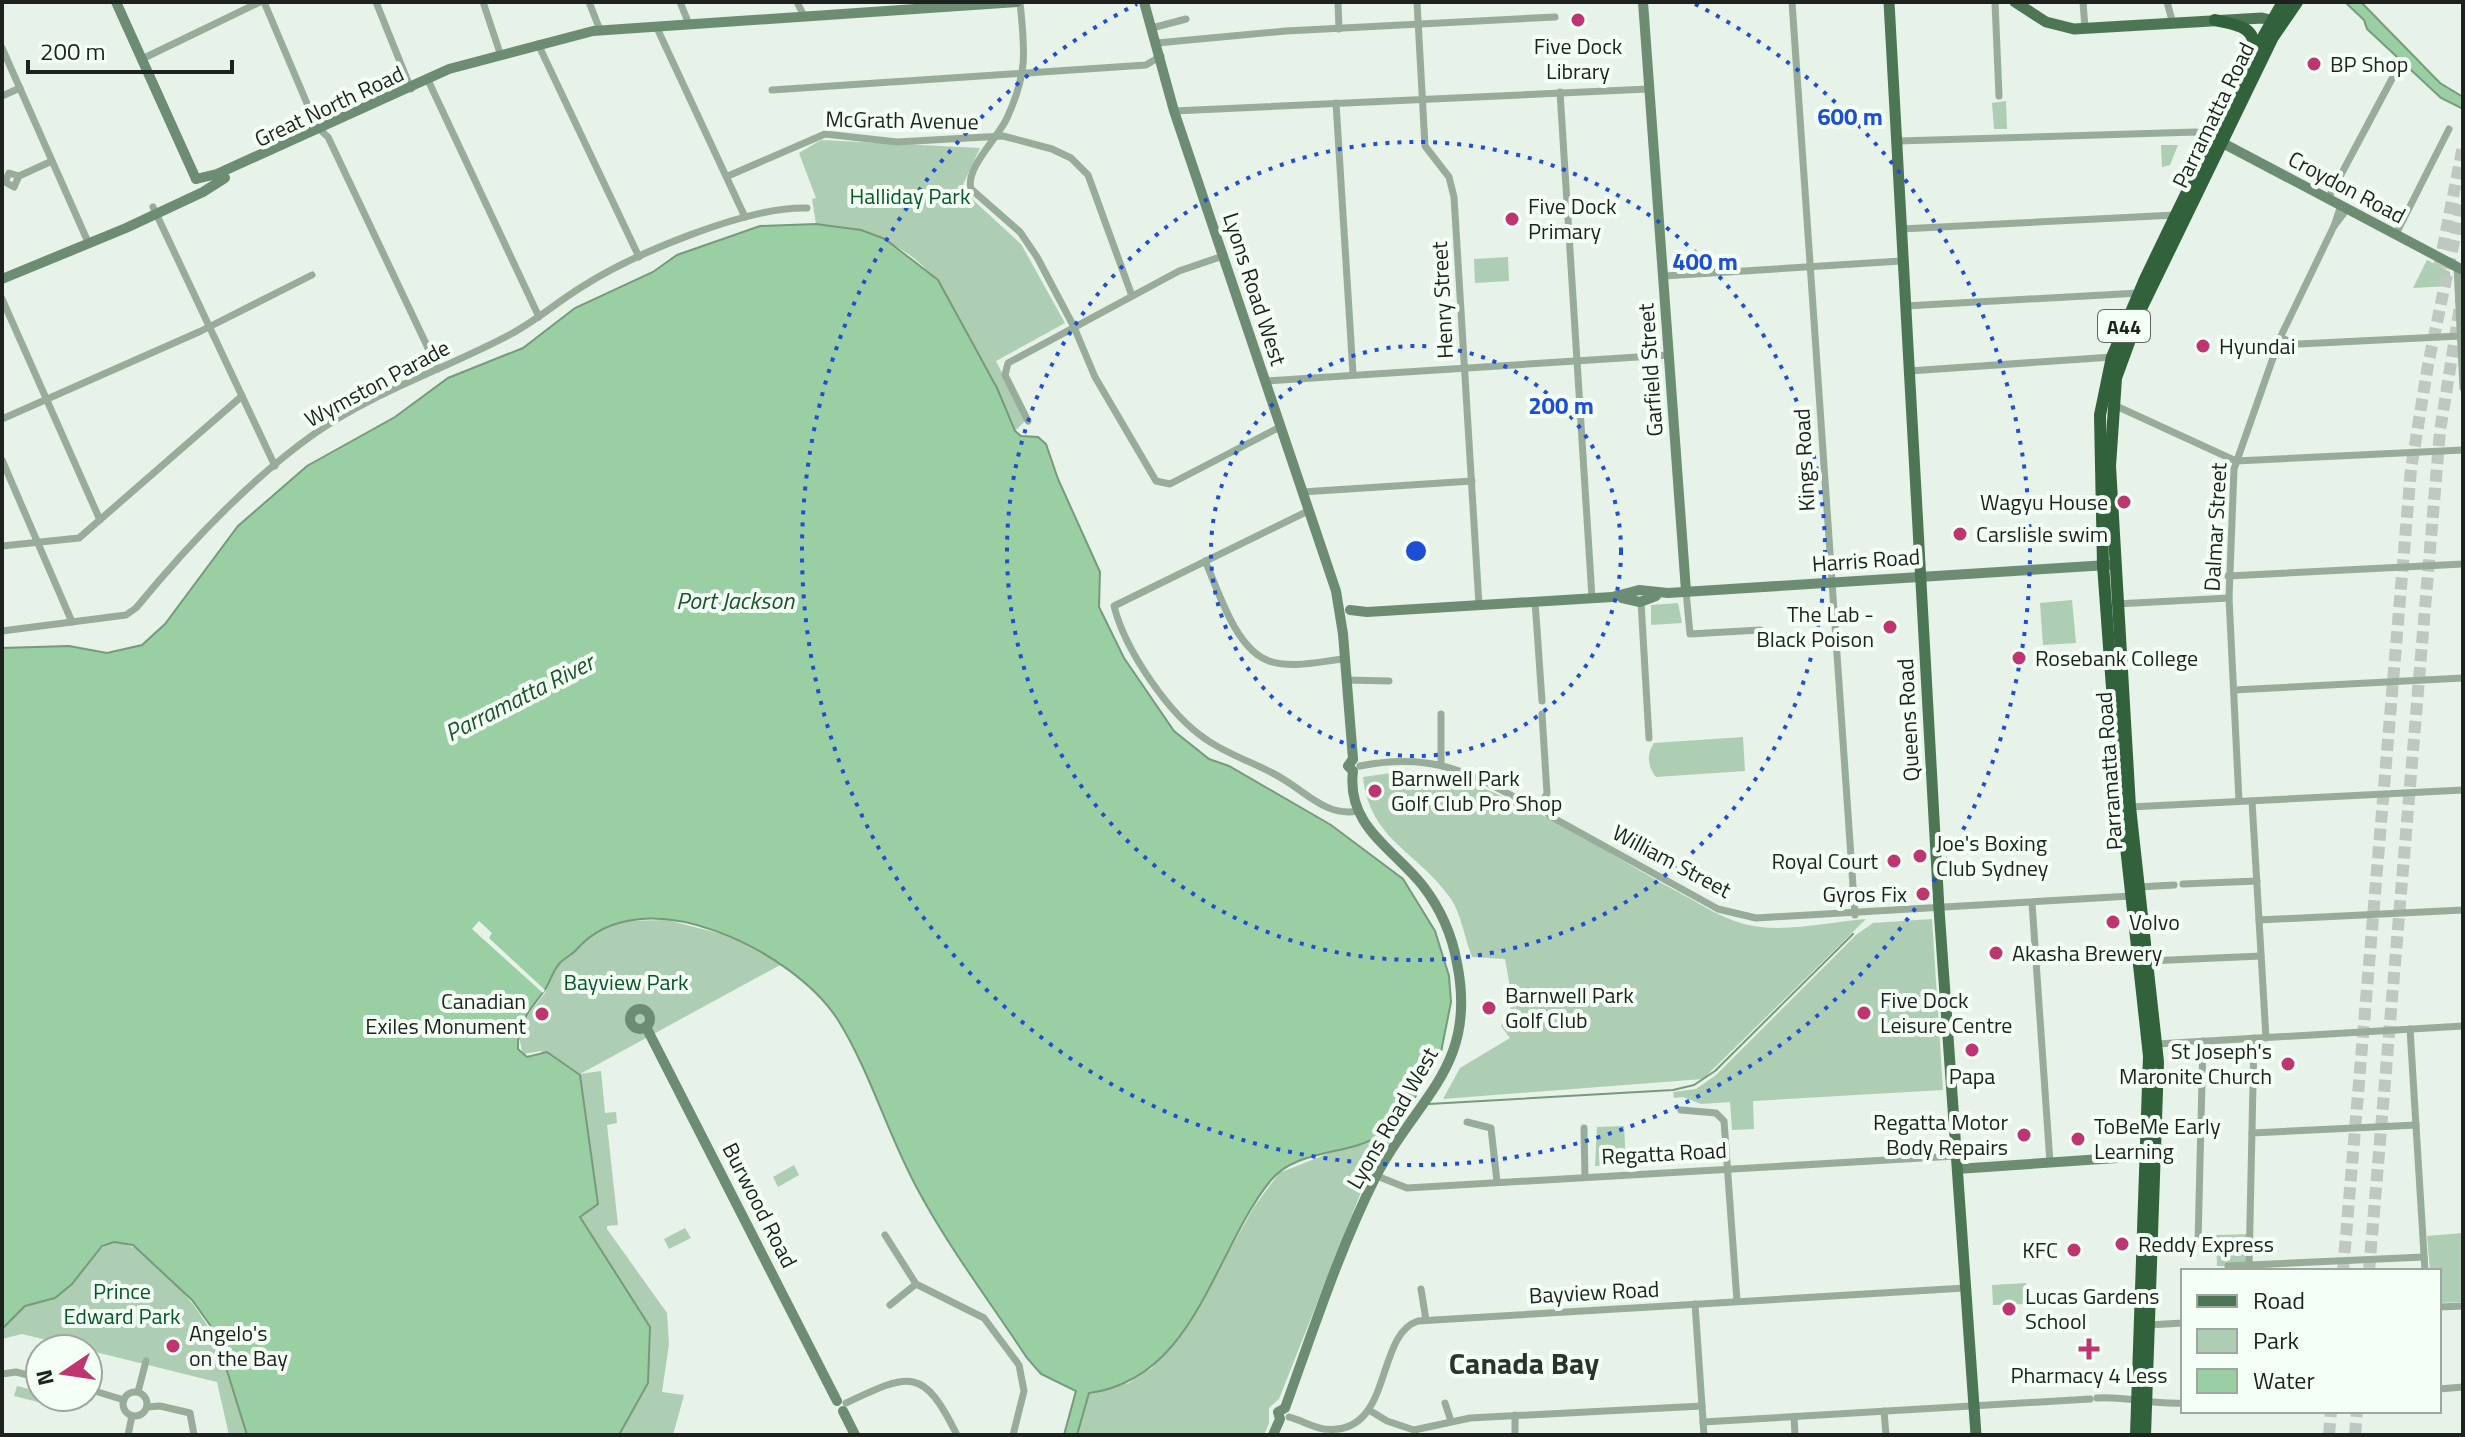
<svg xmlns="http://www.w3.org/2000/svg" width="2465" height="1437" font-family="'Titillium Web',sans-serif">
  <rect width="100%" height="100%" fill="#e7f2e8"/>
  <g fill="#adceb2">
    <path d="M2006,101L2007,129H1994L1992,103Z"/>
    <path d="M821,140L980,148L961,189L1021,244L1065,323L996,361L1026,420L1015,431C1005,403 990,380 977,353C938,269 912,236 816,224L812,199L816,198L799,153Z"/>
    <path d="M2178,145L2170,165L2162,167L2161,145Z"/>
    <path d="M1508,257L1509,281L1475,283L1474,259Z"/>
    <path d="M2427,260L2450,272L2451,286L2413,288Z"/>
    <path d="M2072,600L2076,643L2043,645L2040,603Z"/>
    <path d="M1678,603L1682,623L1651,625V605Z"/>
    <path d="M1743,737L1745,771L1656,777C1648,767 1646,755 1654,743Z"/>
    <path d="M1405,771C1495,774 1599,850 1678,892C1699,903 1721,918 1744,924C1781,934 1828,922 1866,919L1703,1079L1443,1099L1460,1068L1510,1038L1501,1026L1513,1004L1505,959L1472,957C1465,939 1461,914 1451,899C1418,851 1370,841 1363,777Z"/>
    <path d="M1932,919L1943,1090L1753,1101L1754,1129L1732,1130L1730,1102L1701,1104L1683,1097L1674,1098L1673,1092L1696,1089L1716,1075L1856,935L1873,923Z"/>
    <path d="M667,920L734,937L782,964L580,1074L601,1071L605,1113L616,1112L617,1123L607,1125L618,1225L607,1226V1229L667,1313L669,1344L662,1392L684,1395L673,1435H619L648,1383L650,1327L580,1217L598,1204L541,1051L523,1054L517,1029L545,993L558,964L587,937L603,927L626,921Z"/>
    <path d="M1400,1125L1365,1182L1279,1399L1269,1408V1423L1264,1435H1077L1089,1393L1129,1383L1152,1368L1187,1325L1254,1207L1279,1173Z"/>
    <path d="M1624,1126L1626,1164L1595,1166L1597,1127Z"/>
    <path d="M794,1165L799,1175L778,1187L773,1177Z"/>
    <path d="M685,1228L691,1238L669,1249L664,1239Z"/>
    <path d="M2463,1233V1302L2439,1303V1271H2430L2427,1236Z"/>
    <path d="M2250,1234L2249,1267L2217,1266L2216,1235Z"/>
    <path d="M114,1242C140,1245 151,1259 169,1277C216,1324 232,1371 247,1435H229L217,1382L22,1334L2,1339V1329C8,1321 16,1311 25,1306C34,1302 46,1304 55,1298C80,1283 85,1251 114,1242Z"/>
    <path d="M2026,1283L2027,1304L1993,1305L1992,1285Z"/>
    <path d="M17,1386L40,1392L38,1402L14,1396Z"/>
  </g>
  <g fill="#9acfa3" stroke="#759b7b" stroke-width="2">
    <path d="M2345,2H2361L2440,83L2463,97V109L2441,98L2367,29L2364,20Z"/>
    <path d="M816,224L861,230L885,239L938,280L997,388L1015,431L1021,436L1038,437L1046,444L1058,479L1100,572L1099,607L1124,658L1174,731L1209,759L1229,766L1331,825L1403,879L1435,931L1449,976L1451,1002L1440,1057L1434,1060C1421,1088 1408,1116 1382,1134C1350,1156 1298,1148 1271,1180C1213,1251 1196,1379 1089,1393L1077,1435H1064L1076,1391L1041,1374L1027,1358C991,1303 949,1248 918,1190C888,1136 871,1073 838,1020C794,951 642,875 577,949C572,955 564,958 559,964C552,972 550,983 544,991C529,1012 517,1022 518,1049L527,1057L547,1052L580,1075L598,1204L580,1217L650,1327L648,1383L619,1435H247L215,1332L192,1300L133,1245L114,1242L102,1246L72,1284L55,1298L25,1306L2,1329V648L69,646L107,653L142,645L165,624L238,526L307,466L395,417L448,378L523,348L575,308L653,272L677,255L760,226Z"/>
  </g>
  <path fill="#e7f2e8" d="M479,921L492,933L489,938L545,990L543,993L472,929Z"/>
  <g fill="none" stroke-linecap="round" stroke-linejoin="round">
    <path stroke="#759b7b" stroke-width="2" d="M1429,1104L1673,1090L1694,1085L1715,1071L1853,934"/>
    <g stroke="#bfc8c0" stroke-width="12" stroke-dasharray="12 6" stroke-linecap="butt">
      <path d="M2439,267L2463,146"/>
      <path d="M2343,1271L2411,469L2428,365L2463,199"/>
      <path d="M2369,1271L2440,431L2463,288"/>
      <path d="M2329,1435L2331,1411"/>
      <path d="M2355,1435L2357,1411"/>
    </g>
    <g stroke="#97ad9a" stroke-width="7">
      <path d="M264,2L317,127L328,137L438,369"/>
      <path d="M376,2L411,89"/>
      <path d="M483,2L500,53"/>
      <path d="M589,2L600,30"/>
      <path d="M680,2L689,24"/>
      <path d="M797,2L804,16"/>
      <path d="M1020,2C1025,52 1028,72 1007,118C998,138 965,168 971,189L1020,232L1037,257L1074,327L1095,377L1156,481L1170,484L1280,427"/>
      <path d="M1338,2L1339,29"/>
      <path d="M1417,2L1425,146L1449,177L1454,197L1479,605"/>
      <path d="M1792,2L1855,915"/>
      <path d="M1995,2L1999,96"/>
      <path d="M2083,2L2085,28"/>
      <path d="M2167,2L2173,24"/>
      <path d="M656,26L745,217"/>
      <path d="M1152,28L1186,19"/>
      <path d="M1157,43L1286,31L1555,17"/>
      <path d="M538,44L639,257"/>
      <path d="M2,48L88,242"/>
      <path d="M142,59L260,2"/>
      <path d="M427,78L539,317"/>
      <path d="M772,90L1146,65L1161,56"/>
      <path d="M1560,92L1592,598"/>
      <path d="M2,96L20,88"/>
      <path d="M1336,103L1353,374"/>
      <path d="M1174,111L1648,89"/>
      <path d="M1898,141L2196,132L2214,138"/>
      <path d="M19,176L14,187L5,182L9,173L19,176L52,161"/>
      <path d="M728,176L825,134L897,142L1003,136L1052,149L1071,158L1088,175L1132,296"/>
      <path d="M2328,199L2394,75"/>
      <path d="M153,207L275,466"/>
      <path d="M2334,226L2341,205"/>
      <path d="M1901,229L2175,215"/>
      <path d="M2396,234L2449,129"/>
      <path d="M2457,267L2463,388"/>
      <path d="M1664,276L1901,261"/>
      <path d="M2,299L100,520"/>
      <path d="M1905,306L2139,293"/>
      <path d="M2280,338L2299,344L2460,336"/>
      <path d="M1909,371L2112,357"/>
      <path d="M1265,381L1669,355"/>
      <path d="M2114,405L2236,461L2463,450"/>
      <path d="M2,419L201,331L312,275"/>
      <path d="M1028,421L1005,375L1008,363L1179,271L1223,256"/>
      <path d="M2,460L72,622"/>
      <path d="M1302,492L1472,481"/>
      <path d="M1308,511L1114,606C1125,650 1169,715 1207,740C1230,756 1259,764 1283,779C1308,794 1328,817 1358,811"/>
      <path d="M2,546L79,538L242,396"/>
      <path d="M1205,561C1219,591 1235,649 1269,661C1293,669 1321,661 1345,659"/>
      <path d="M2228,576L2463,564"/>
      <path d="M1686,591L1690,634L1760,630"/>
      <path d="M1535,601L1542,701"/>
      <path d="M1641,602L1649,738"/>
      <path d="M2116,604L2229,598"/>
      <path d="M2,631L126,615L136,608C187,546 248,481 314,434C373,392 445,369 509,335C534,322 556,303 580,288C631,255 747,206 807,208"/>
      <path d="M1346,680L1389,681"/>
      <path d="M2234,690L2463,678"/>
      <path d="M1441,714V763"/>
      <path d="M1360,766C1431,752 1467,771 1527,804L1541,805L1550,816L1718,909L1756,918L2131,896"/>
      <path d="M2239,801L2229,598L2234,469L2280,338L2334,226L2347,209"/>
      <path d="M2252,801L2266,1038"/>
      <path d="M1541,805L1547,793L1542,714"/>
      <path d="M2130,807L2463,790"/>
      <path d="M2183,884L2257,881"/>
      <path d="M2139,887L2174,885"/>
      <path d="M2032,903L2050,1163"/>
      <path d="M2259,920L2463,910"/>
      <path d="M2148,961L2261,956"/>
      <path d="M2410,1029L2425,1271"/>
      <path d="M2157,1044L2463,1026"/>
      <path d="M1681,1110L1716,1113L1724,1121L1737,1301"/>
      <path d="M1467,1122L1491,1128L1497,1182"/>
      <path d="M1584,1128L1585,1177"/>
      <path d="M2252,1133L2416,1125"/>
      <path d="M1377,1176L1407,1188L1956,1156"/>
      <path d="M885,1235L916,1284L984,1318L1019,1365L1024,1391L1013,1435"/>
      <path d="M2198,1243L2203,1041"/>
      <path d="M2152,1245L2213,1242"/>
      <path d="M2228,1266L2424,1257"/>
      <path d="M2249,1267L2254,1038"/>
      <path d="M1421,1289L1426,1320"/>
      <path d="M1695,1304L1704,1435"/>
      <path d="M890,1305L916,1284"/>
      <path d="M2439,1307L2463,1306"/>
      <path d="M2148,1325L2183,1323"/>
      <path d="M2,1374L16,1372L40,1378"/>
      <path d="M88,1389L124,1400"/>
      <path d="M2439,1389L2463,1387"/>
      <path d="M138,1392L146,1361"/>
      <circle cx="135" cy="1404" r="12"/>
      <path d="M2097,1398C2127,1396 2153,1405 2183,1403"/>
      <path d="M846,1403C910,1373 923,1366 957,1435"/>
      <path d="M1445,1403L1451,1421"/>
      <path d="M147,1407L160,1406L190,1413L194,1435"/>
      <path d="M1369,1410L1387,1421L1414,1430L1470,1418L1702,1406"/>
      <path d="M1884,1411L1886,1435"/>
      <path d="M1515,1415V1435"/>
      <path d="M1289,1417C1301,1420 1312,1427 1324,1429C1394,1437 1374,1335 1418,1321L1965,1288"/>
      <path d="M1794,1417L1795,1435"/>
      <path d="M1703,1422L2090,1399"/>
      <path d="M128,1435L132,1416"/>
    </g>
    <g stroke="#6c8d71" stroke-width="10">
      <path d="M116,2L196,179"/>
      <path d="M1144,2L1174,111L1336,591L1343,634L1353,759"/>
      <path d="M1643,2L1686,591"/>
      <path d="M2217,140L2463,270"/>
      <path d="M196,179L217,174L449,69L593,31L1017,2"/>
      <path d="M2,279L126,228L203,192L225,178"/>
      <path d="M1622,598L1640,602L1656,596"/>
      <path d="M1350,610L1367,612L1612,597L1639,590L1668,593L2108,565"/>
      <circle cx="640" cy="1019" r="10"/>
      <path d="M646,1027L837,1401"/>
      <path d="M1957,1169L2146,1156"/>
      <path d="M843,1411L855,1435"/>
      <path d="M1273,1435L1280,1419L1278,1412L1285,1408C1313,1331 1339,1250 1376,1176C1417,1097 1478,1067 1457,963C1452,935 1440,908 1423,886C1394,849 1346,826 1353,771L1348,766L1353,759"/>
    </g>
    <g stroke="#4d7654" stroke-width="11">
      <path d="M1889,2L1939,909L1976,1435"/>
      <path d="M2015,2L2046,22L2074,29L2262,18L2278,22"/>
    </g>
    <g stroke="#31623b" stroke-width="12">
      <path d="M2215,20C2235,25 2255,25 2254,49"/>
      <path d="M2136,1435L2149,1056L2119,783L2103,565L2100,415L2112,357L2145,279L2254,53L2283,2"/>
      <path d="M2145,1435L2158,1062L2130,807L2110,466L2116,378L2142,307L2273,37L2297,2"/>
    </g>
  </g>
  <g fill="none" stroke="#1d4ed8" stroke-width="4" stroke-dasharray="4 8">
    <circle cx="1416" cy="551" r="205"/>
    <circle cx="1416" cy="551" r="409"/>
    <path d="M1695 4A614 614 0 1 1 1137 4"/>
  </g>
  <g fill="#bf356f" stroke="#f4fff5" stroke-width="3">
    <circle cx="1578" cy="20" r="8"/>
    <circle cx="2314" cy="64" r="8"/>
    <circle cx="1512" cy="219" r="8"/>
    <circle cx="2203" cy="346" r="8"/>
    <circle cx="2124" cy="502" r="8"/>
    <circle cx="1960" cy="534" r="8"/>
    <circle cx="1890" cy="627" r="8"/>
    <circle cx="2019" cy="658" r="8"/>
    <circle cx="1375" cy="791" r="8"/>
    <circle cx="1920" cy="856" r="8"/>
    <circle cx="1894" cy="861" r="8"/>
    <circle cx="1923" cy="894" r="8"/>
    <circle cx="2113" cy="922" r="8"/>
    <circle cx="1996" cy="953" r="8"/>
    <circle cx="1489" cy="1008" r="8"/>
    <circle cx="1864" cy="1013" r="8"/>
    <circle cx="542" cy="1014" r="8"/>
    <circle cx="1972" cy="1050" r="8"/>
    <circle cx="2288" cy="1064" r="8"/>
    <circle cx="2024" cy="1135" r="8"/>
    <circle cx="2078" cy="1139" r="8"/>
    <circle cx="2122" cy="1244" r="8"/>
    <circle cx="2074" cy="1250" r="8"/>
    <circle cx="2009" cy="1309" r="8"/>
    <circle cx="173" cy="1346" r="8"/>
    <path d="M2085 1337h8v8h8v8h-8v8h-8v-8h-8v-8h8z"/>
  </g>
  <g text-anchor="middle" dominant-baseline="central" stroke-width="8" stroke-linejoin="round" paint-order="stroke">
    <rect fill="#f4fff5" stroke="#5e645e" stroke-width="2" x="2098" y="310" width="52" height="32" rx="6"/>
    <g font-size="20" font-weight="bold" fill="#1e221e">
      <text x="2124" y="326">A44</text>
    </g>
    <g font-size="22" fill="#1e221e" stroke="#f4fff5" text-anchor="start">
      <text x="1578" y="46" text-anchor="middle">Five Dock<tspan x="1578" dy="25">Library</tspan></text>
      <text x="2330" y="64">BP Shop</text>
      <text x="1528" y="206">Five Dock<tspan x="1528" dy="25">Primary</tspan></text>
      <text x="2219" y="346">Hyundai</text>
      <text x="2108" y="502" text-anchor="end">Wagyu House</text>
      <text x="1976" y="534">Carslisle swim</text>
      <text x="1874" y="614" text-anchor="end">The Lab -<tspan x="1874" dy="25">Black Poison</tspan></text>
      <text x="2035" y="658">Rosebank College</text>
      <text x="1391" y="778">Barnwell Park<tspan x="1391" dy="25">Golf Club Pro Shop</tspan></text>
      <text x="1936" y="843">Joe's Boxing<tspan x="1936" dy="25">Club Sydney</tspan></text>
      <text x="1878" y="861" text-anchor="end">Royal Court</text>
      <text x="1907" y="894" text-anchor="end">Gyros Fix</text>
      <text x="2129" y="922">Volvo</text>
      <text x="2012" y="953">Akasha Brewery</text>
      <text x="1505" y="995">Barnwell Park<tspan x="1505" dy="25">Golf Club</tspan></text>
      <text x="1880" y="1000">Five Dock<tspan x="1880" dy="25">Leisure Centre</tspan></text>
      <text x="526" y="1001" text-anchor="end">Canadian<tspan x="526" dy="25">Exiles Monument</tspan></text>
      <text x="2272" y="1051" text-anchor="end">St Joseph's<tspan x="2272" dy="25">Maronite Church</tspan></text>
      <text x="1972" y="1076" text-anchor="middle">Papa</text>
      <text x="2008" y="1122" text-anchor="end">Regatta Motor<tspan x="2008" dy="25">Body Repairs</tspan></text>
      <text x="2094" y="1126">ToBeMe Early<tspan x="2094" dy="25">Learning</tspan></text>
      <text x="2138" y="1244">Reddy Express</text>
      <text x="2058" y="1250" text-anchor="end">KFC</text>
      <text x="2025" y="1296">Lucas Gardens<tspan x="2025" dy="25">School</tspan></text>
      <text x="189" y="1333">Angelo's<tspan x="189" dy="25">on the Bay</tspan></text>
      <text x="2089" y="1375" text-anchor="middle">Pharmacy 4 Less</text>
    </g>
    <g font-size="22" fill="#1e221e" stroke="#f4fff5">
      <text transform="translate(329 106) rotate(-25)">Great North Road</text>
      <text transform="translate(2213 115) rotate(-64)">Parramatta Road</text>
      <text transform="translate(902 120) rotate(1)">McGrath Avenue</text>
      <text transform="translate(2347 187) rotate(28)">Croydon Road</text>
      <text transform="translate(1255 289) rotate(72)">Lyons Road West</text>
      <text transform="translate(1442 300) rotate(-93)">Henry Street</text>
      <text transform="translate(1650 370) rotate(-94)">Garfield Street</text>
      <text transform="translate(377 383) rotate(-28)">Wymston Parade</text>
      <text transform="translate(1804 460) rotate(-93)">Kings Road</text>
      <text transform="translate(2215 527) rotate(-87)">Dalmar Street</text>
      <text transform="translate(1866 560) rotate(-4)">Harris Road</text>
      <text transform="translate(1908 720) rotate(-93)">Queens Road</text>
      <text transform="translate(2109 771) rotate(-94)">Parramatta Road</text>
      <text transform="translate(1672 861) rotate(28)">William Street</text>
      <text transform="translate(1392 1118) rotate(-60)">Lyons Road West</text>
      <text transform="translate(1664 1153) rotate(-3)">Regatta Road</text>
      <text transform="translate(760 1205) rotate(63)">Burwood Road</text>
      <text transform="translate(1594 1292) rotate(-3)">Bayview Road</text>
    </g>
    <g font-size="22" fill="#025924" stroke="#f4fff5">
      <text x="910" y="196">Halliday Park</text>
      <text x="626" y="982">Bayview Park</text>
      <text x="122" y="1291">Prince<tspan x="122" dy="25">Edward Park</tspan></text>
    </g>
    <g font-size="24" font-style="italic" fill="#1b532a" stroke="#f4fff5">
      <text x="735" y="600">Port Jackson</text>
      <text transform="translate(519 697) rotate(-27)">Parramatta River</text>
    </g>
    <g font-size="30" font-weight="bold" fill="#2b332c" stroke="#f4fff5">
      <text x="1524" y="1363">Canada Bay</text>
    </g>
  </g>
  <circle cx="1416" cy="551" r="12" fill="#1d4ed8" stroke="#f4fff5" stroke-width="4"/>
  <g font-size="24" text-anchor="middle" font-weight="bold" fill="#1d4ed8" stroke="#f4fff5" stroke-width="8" stroke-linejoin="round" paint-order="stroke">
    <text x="1850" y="125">600 m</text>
    <text x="1705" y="270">400 m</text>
    <text x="1561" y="414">200 m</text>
  </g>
  <rect width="2465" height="1437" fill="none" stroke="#1e221e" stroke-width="8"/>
  <rect x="2181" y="1269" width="260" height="144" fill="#f4fff5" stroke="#9ea79f" stroke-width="2"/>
  <rect x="2197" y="1295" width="40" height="12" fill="#4d7654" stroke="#9ea79f" stroke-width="2"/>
  <text x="2253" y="1309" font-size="24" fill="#1e221e">Road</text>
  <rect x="2197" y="1329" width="40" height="24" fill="#adceb2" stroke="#9ea79f" stroke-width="2"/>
  <text x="2253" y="1349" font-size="24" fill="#1e221e">Park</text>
  <rect x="2197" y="1369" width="40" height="24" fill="#9acfa3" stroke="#9ea79f" stroke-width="2"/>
  <text x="2253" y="1389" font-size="24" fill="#1e221e">Water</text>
  <g transform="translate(64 1373) rotate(257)"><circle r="38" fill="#f4fff5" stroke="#9ea79f" stroke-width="2"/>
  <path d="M0-6L14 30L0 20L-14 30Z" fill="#bf356f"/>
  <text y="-12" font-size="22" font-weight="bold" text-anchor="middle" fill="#1e221e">N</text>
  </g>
  <path d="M28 60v12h204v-12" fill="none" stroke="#1e221e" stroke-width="4"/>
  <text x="40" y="60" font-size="24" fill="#1e221e" stroke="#f4fff5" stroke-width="6" paint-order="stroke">200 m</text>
</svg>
